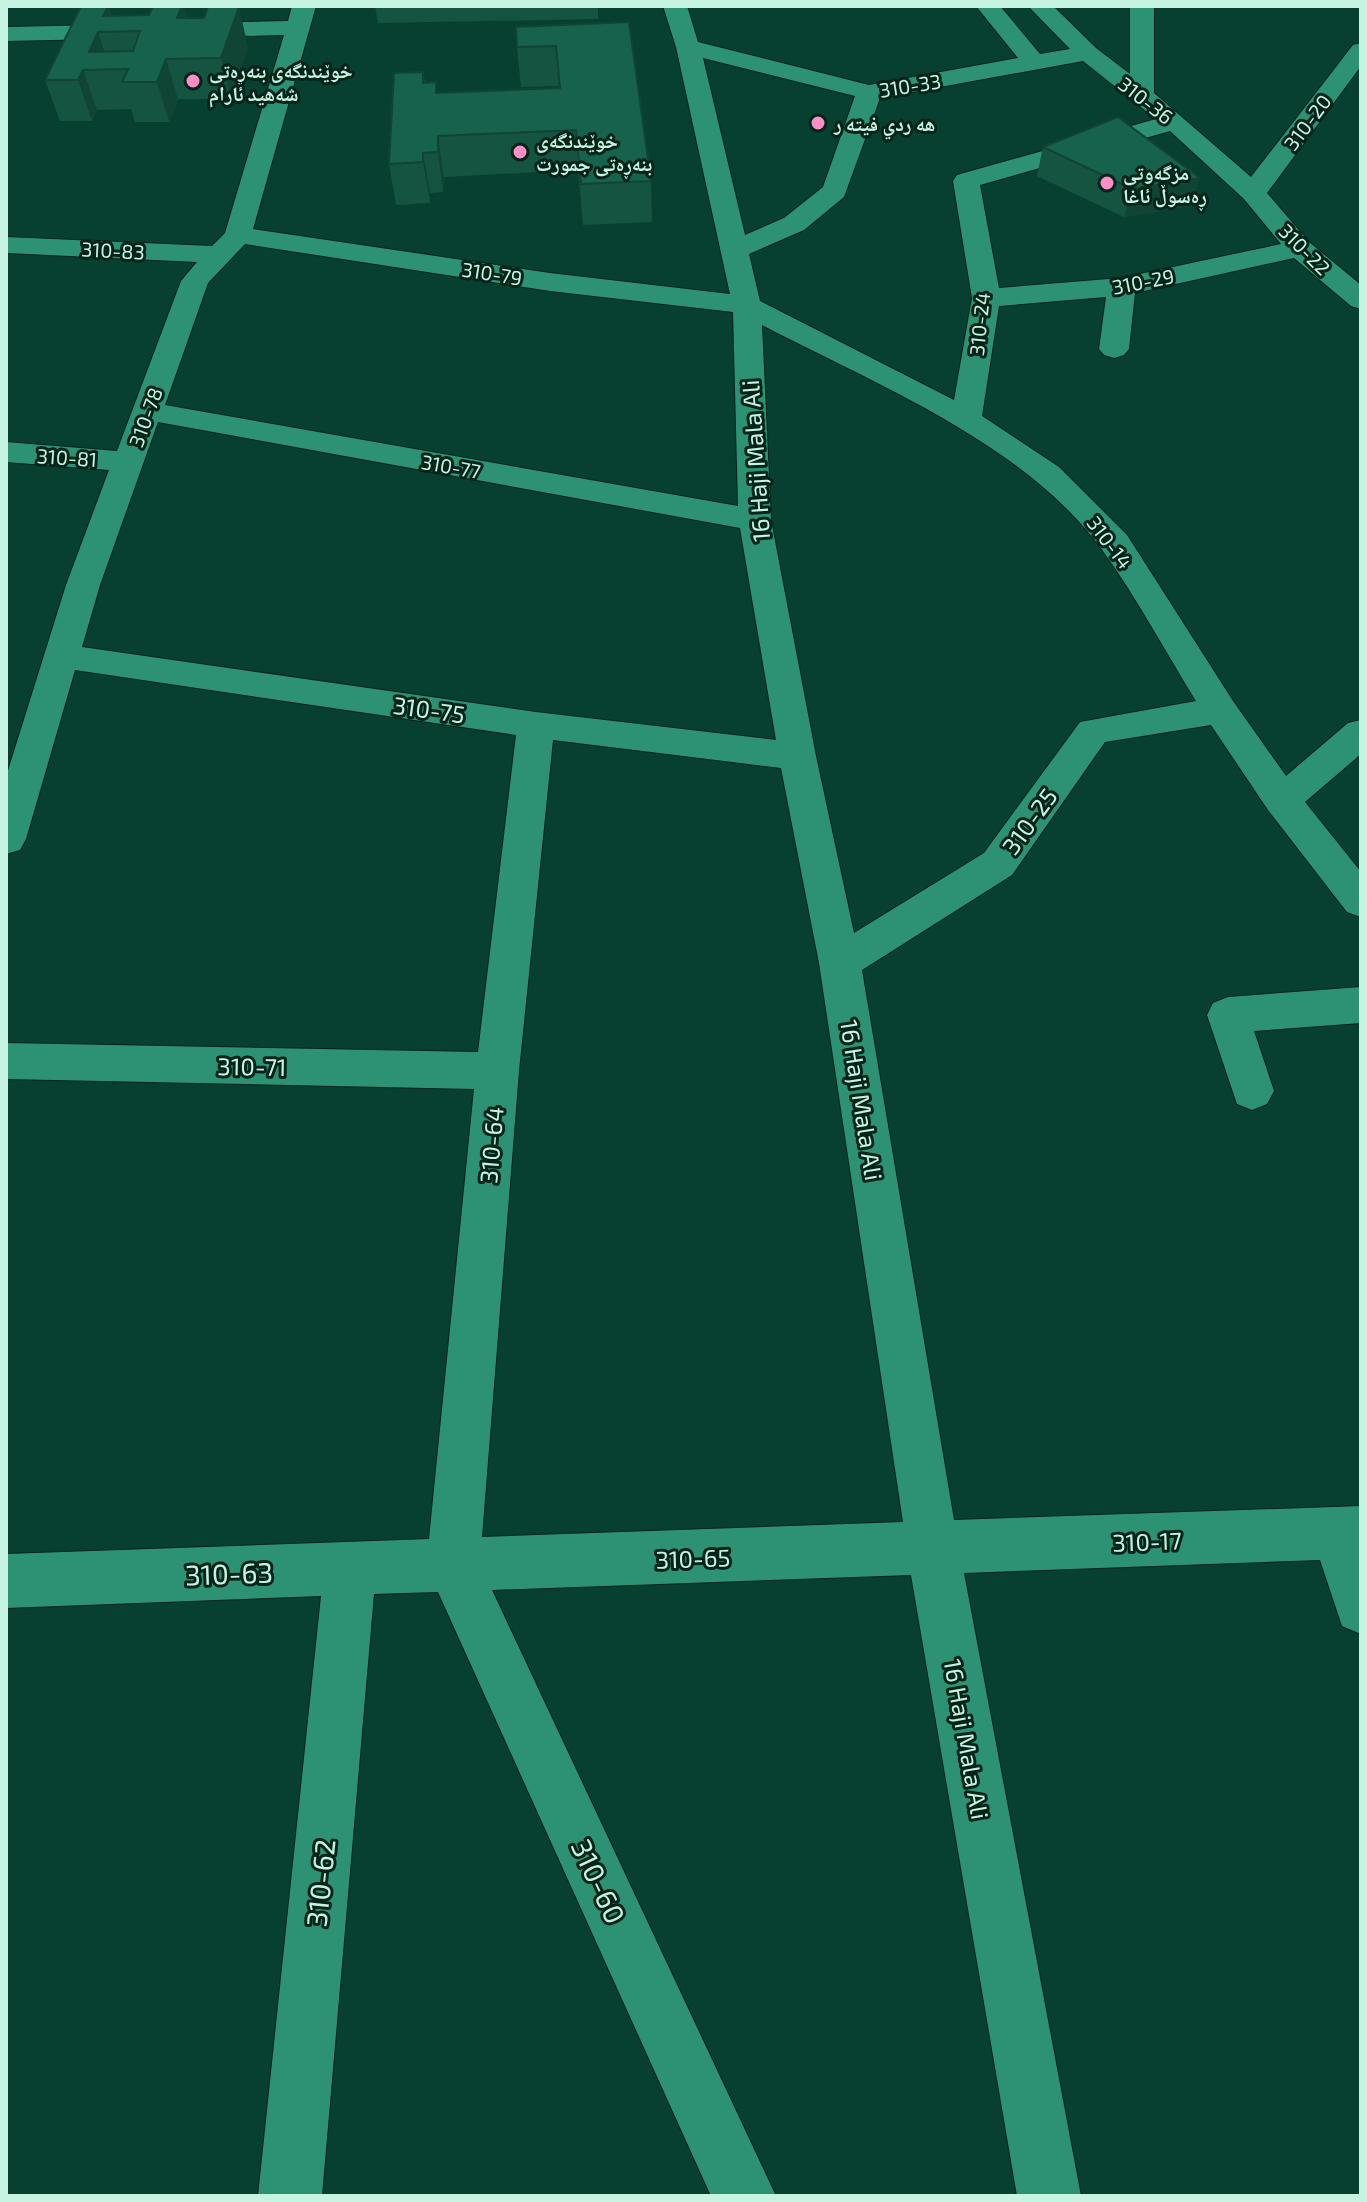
<svg xmlns="http://www.w3.org/2000/svg" width="1367" height="2202" font-family="'Exo 2','Noto Naskh Arabic',sans-serif">
  <rect width="100%" height="100%" fill="#074031"/>
  <g fill="none" stroke-linecap="round" stroke-linejoin="round">
    <g stroke="#04241a" stroke-width="2">
      <g id="minor">
        <path d="M292,6H316L253,229L550,273L730,294L676,47L663,6H687L698,42L869,85L1018,58L976,6H1000L1040,54L1070,49L1028,6H1053L1096,48L1130,74V6H1154V93L1251,177L1353,45L1361,43V66L1267,193L1309,242L1361,285V309L1351,306L1294,258L1135,293L1129,349L1124,355L1114,358L1104,355L1099,349L1106,297L999,306L982,416L1059,467L1127,535L1233,701L1286,776L1348,723L1361,720V754L1305,802L1361,872V917L1347,912L1268,810L1211,725L1105,742L1012,875L862,970L954,1520L1361,1506V1634L1342,1626L1320,1560L964,1573L1081,2196H1017L911,1575L492,1590L776,2196H711L438,1592L374,1594L322,2196H258L321,1596L6,1608V1554L429,1539L474,1089L6,1079V1043L478,1052L516,735L75,670L26,839L20,850L6,854V777L66,585L109,470L6,462V442L117,451L181,281L197,262L6,253V237L212,246L225,233L284,35L6,41V27L288,21ZM703,58L855,96L823,187L784,218L745,235ZM1083,61L1156,119L957,175L953,181L972,298L954,400L760,301L749,254L804,230L844,197L880,98ZM1170,131L1244,199L1281,244L1121,278L999,288L980,185ZM245,244L550,291L733,312L738,506L165,405L208,283ZM762,325C877,385 1026,444 1103,551C1137,598 1165,651 1196,701L1080,722L984,853L854,933L816,756L771,520ZM158,422L740,528L776,740L536,712L82,647L100,585ZM553,740L781,768L819,963L903,1522L482,1537L519,1071Z"/>
        <path d="M1361,987V1023L1254,1031L1274,1091L1267,1104L1252,1110L1237,1104L1207,1015L1213,1003L1228,997Z"/>
      </g>
    </g>
    <use href="#minor" fill="#2d9274" fill-rule="evenodd"/>
  </g>
  <g fill="#145441">
    <path d="M108,6L112,16L149,15L184,6L187,18L248,47L231,99H178L169,122H135L131,109L97,110L92,121H60L45,80Z"/>
    <path d="M375,6H598V19L378,23Z"/>
    <path d="M629,22L651,181L652,222L583,225L578,170L444,177L443,192L430,193V203L396,205L389,164L423,72L425,82H436L437,93L559,88V86L521,87L517,47Z"/>
    <path d="M1043,147L1191,206L1124,217L1037,176Z"/>
  </g>
  <g fill="#104535">
    <path d="M108,6L116,31L103,16Z"/>
    <path d="M182,6H184L194,44L177,18Z"/>
    <path d="M239,7L248,47L231,99L221,58Z"/>
    <path d="M98,32L110,69L89,52Z"/>
    <path d="M166,59L178,99L169,122L157,82Z"/>
    <path d="M83,70L97,110L92,121L78,80Z"/>
    <path d="M438,136L444,177L443,192L438,152Z"/>
    <path d="M423,153L430,193V203L423,162Z"/>
    <path d="M1200,178L1191,206L1124,217L1132,189Z"/>
  </g>
  <g fill="#17624c" stroke="#104535" stroke-width="2" fill-rule="evenodd">
    <path d="M81,6H108L103,16L149,15L153,6H182L177,18H204L208,7H239L221,58L166,59L157,82H122L128,69L83,70L78,80H45ZM140,31L133,51L89,52L98,32Z"/>
    <path d="M629,22L651,181L581,184L576,130L438,136V152L423,153V162L389,164L394,73L423,72V83L436,82V93L560,88L556,46L517,47L516,27Z"/>
    <path d="M1118,117L1200,178L1132,189L1043,147Z"/>
  </g>
  <g fill="#fb8fc6" stroke="#04241a" stroke-width="3">
    <circle cx="193" cy="81" r="8"/>
    <circle cx="818" cy="123" r="8"/>
    <circle cx="520" cy="152" r="8"/>
    <circle cx="1107" cy="183" r="8"/>
  </g>
  <g text-anchor="middle" dominant-baseline="central" stroke-width="6" stroke-linejoin="round" paint-order="stroke">
    <g font-size="20" font-weight="bold" fill="#c7f4e2" stroke="#04241a" text-anchor="start">
      <text x="209" y="70">خوێندنگەی بنەڕەتی<tspan x="209" dy="23">شەهید ئارام</tspan></text>
      <text x="834" y="123">هه ردي فيته ر</text>
      <text x="536" y="140">خوێندنگەی<tspan x="536" dy="23">بنەڕەتی جمورت</tspan></text>
      <text x="1123" y="172">مزگەوتی<tspan x="1123" dy="23">ڕەسوڵ ئاغا</tspan></text>
    </g>
    <g font-size="20" fill="#c7f4e2" stroke="#04241a">
      <text transform="translate(910 85) rotate(-9)">310-33</text>
      <text transform="translate(1146 100) rotate(38)">310-36</text>
      <text transform="translate(1307 122) rotate(-53)">310-20</text>
      <text transform="translate(1305 249) rotate(45)">310-22</text>
      <text transform="translate(113 250) rotate(3)">310-83</text>
      <text transform="translate(492 273) rotate(9)">310-79</text>
      <text transform="translate(1143 281) rotate(-11)">310-29</text>
      <text transform="translate(979 324) rotate(-84)">310-24</text>
      <text transform="translate(145 417) rotate(-70)">310-78</text>
      <text transform="translate(67 457) rotate(4)">310-81</text>
      <text transform="translate(451 466) rotate(10)">310-77</text>
      <text transform="translate(1110 542) rotate(53)">310-14</text>
    </g>
    <g font-size="24" fill="#c7f4e2" stroke="#04241a">
      <text transform="translate(755 461) rotate(-94)">16 Haji Mala Ali</text>
      <text transform="translate(429 709) rotate(8)">310-75</text>
      <text transform="translate(1029 821) rotate(-54)">310-25</text>
      <text transform="translate(252 1066) rotate(1)">310-71</text>
      <text transform="translate(862 1100) rotate(81)">16 Haji Mala Ali</text>
      <text transform="translate(491 1145) rotate(-85)">310-64</text>
      <text transform="translate(1147 1541) rotate(-2)">310-17</text>
      <text transform="translate(693 1558) rotate(-2)">310-65</text>
      <text transform="translate(967 1739) rotate(80)">16 Haji Mala Ali</text>
    </g>
    <g font-size="28" fill="#c7f4e2" stroke="#04241a">
      <text transform="translate(229 1573) rotate(-2)">310-63</text>
      <text transform="translate(599 1881) rotate(65)">310-60</text>
      <text transform="translate(320 1883) rotate(-84)">310-62</text>
    </g>
  </g>
  <rect width="1367" height="2202" fill="none" stroke="#c7f4e2" stroke-width="16"/>
</svg>
